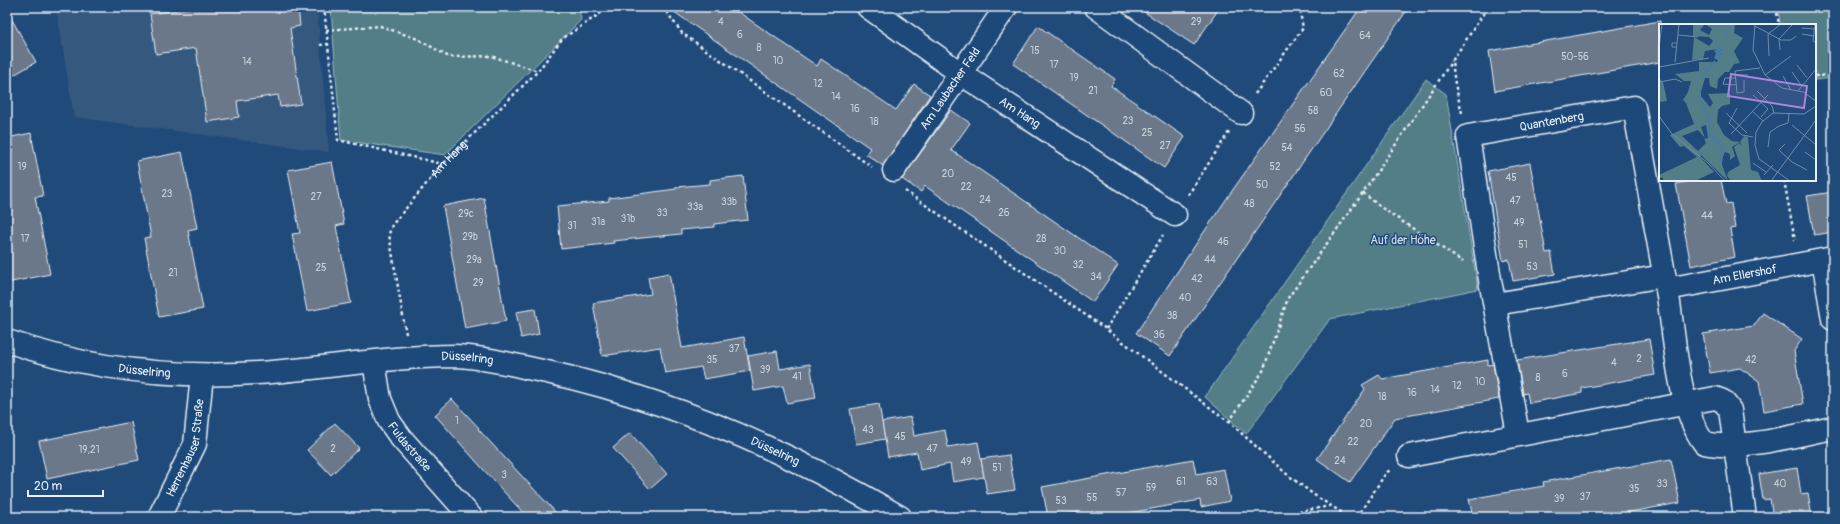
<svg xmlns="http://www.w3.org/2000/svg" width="1840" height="524" font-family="Pangolin,sans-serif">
  <rect width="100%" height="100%" fill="#1f4a7a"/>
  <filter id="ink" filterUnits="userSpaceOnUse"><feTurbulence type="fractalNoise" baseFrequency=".025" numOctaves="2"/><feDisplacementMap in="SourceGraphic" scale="8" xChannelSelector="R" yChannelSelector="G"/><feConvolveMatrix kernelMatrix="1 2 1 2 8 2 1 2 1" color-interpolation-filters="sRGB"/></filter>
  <g filter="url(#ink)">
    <path fill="#36587f" d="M56,7H317L329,152L74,117Z"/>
    <g fill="#527e87" stroke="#9db8c0">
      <path d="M354,7H579L581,20L445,155L341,140L331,9Z"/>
      <path d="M1778,7H1833V78L1815,80V25H1780Z"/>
      <path d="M1426,79L1446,94L1478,289L1330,319L1246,434L1205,397Z"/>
    </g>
    <g fill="#6b788a" stroke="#e8f1f8">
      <path d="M196,7H298L300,26L290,28L301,104L280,107L278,95L237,101L239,117L207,122L196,48L156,54L150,14Z"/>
      <path d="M667,7H731L817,66L821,59L896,110L914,84L930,95L883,166L866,154L870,148Z"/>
      <path d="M1137,7H1220L1194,45Z"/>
      <path d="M1361,7H1409L1170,356L1136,333L1225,201Z"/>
      <path d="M7,11L36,62L7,79Z"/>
      <path d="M1660,21V62L1495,91L1489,51Z"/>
      <path d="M1038,26L1115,79L1111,86L1185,137L1164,168L1013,64Z"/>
      <path d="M951,110L970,123L951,150L1118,265L1093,302L925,186L921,192L902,179Z"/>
      <path d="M31,133L43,196L35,197L50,274L7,283V138Z"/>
      <path d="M182,152L197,228L188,230L203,309L159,317L144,238L151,237L137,161Z"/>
      <path d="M332,162L344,224L336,226L351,303L307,311L292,234L300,233L288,170Z"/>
      <path d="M1530,163L1546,253L1551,252L1555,274L1513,281L1509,259L1503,261L1488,171Z"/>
      <path d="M743,176L748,220L714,224V227L681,230V234L613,241L614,243L561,249L557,206L609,201V198L676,189V187L710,184V180Z"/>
      <path d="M1698,180H1721L1726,204L1731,203L1735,228L1730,229L1735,257L1691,266L1676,184Z"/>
      <path d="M1833,192V232L1814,235L1807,196Z"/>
      <path d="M484,198L506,321L465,329L443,206Z"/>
      <path d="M669,273L682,348L744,337L750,371L704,379L701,367L665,373L660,347L602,356L593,303L651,294L648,277Z"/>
      <path d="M535,309L539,334L521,338L516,312Z"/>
      <path d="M1763,313L1802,339L1794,351L1803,404L1764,411L1759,381L1740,368L1710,373L1703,334L1754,326Z"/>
      <path d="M1649,339L1655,375L1582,388V393L1529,403L1527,393L1523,394L1517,360Z"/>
      <path d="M777,351L780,369L810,364L816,398L787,403L783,386L754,391L748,356Z"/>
      <path d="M1488,360V365L1493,364L1499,399L1395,418L1350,482L1317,459L1365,389L1362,385L1379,375L1382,379Z"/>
      <path d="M452,399L479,428L478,429L560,517H527L483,469L435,415Z"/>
      <path d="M879,404L885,439L856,444L850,409Z"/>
      <path d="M911,417L914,436L945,430L948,447L978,442L984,477L953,482L950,464L920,470L917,452L888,457L882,422Z"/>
      <path d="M131,422L139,460L47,479L39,441Z"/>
      <path d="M335,423L359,448L331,475L307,450Z"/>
      <path d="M630,433L667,474L650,489L613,448Z"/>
      <path d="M1009,455L1015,490L987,494L981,459Z"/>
      <path d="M1193,459L1196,474L1224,469L1230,501L1201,507L1200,500L1108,517H1080L1079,512L1048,517L1042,487Z"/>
      <path d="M1671,459L1680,503L1602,517H1473L1469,499L1544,486L1543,482Z"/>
      <path d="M1797,468L1801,494L1808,493L1812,517H1773L1770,499L1763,500L1759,474Z"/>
    </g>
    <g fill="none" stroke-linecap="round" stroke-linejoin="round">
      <g stroke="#e8f1f8" stroke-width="25">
        <g id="minor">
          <path id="s2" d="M868,7L960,73L1175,215"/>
          <path d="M1096,7L1241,113"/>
          <path id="s3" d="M894,170L1006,7"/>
          <path d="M1823,260L1833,319"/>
          <path id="s4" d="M1667,289L1833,258"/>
          <path d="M1495,304L1664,276"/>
          <path id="s5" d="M7,341C96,372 189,380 283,371C340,366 398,356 455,356C486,357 517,366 547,372C672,400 790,452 900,517"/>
          <path id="s6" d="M374,362L380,399L389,421L401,438L471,517"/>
          <path id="s7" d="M1518,434L1490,280L1468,136L1634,107C1645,168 1656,229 1667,290C1675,335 1677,407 1704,443C1740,451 1796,435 1833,428"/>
          <path d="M1409,456L1715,398L1723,401L1730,410L1745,517"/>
          <path id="s8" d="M159,517L195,444L202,375"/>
        </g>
      </g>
      <g stroke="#e8f1f8" stroke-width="2.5" stroke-dasharray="3 3" stroke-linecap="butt">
        <path d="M324,7L338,140L443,164"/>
        <path d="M663,7L682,33L872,167"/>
        <path d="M1776,7L1779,25"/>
        <path d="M326,30L380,26L418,39L449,57L491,56L538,71"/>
        <path d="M320,45L328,44"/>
        <path d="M1815,76L1833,75"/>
        <path d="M1255,94L1303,28L1299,7"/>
        <path d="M1462,113L1455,84L1452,61L1488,7"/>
        <path d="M1784,180L1795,240"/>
        <path d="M905,191L1106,329L1229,422L1289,476L1317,497L1349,517"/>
        <path d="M1363,193L1382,208L1463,262"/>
        <path d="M1188,195L1229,132"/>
        <path d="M1106,329L1163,235"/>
        <path id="s1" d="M406,334L389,234L392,225L443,164L538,71L562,39L610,7"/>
        <path d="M1229,422L1263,371L1288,298L1363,193L1452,61"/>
        <path d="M1269,517L1330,506"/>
        <path d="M1357,517L1386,473L1390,470"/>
      </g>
      <use href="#minor" stroke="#1f4a7a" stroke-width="22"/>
    </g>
  </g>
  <g text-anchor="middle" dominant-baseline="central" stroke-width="3" stroke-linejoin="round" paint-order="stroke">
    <g font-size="10" fill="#c9d3dc">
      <text x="721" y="22">4</text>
      <text x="1196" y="22">29</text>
      <text x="740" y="35">6</text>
      <text x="1365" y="36">64</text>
      <text x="759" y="48">8</text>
      <text x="1035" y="51">15</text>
      <text x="1575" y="57">50-56</text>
      <text x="778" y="61">10</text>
      <text x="247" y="62">14</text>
      <text x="1054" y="65">17</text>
      <text x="1339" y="74">62</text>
      <text x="1074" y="78">19</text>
      <text x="818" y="84">12</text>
      <text x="1093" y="91">21</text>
      <text x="1326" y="93">60</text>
      <text x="836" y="97">14</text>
      <text x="855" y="109">16</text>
      <text x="1313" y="111">58</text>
      <text x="1128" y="121">23</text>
      <text x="874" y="122">18</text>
      <text x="1300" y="129">56</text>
      <text x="1147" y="133">25</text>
      <text x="1165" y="146">27</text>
      <text x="1287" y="148">54</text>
      <text x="22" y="167">19</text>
      <text x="1275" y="167">52</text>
      <text x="948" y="174">20</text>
      <text x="1511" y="178">45</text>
      <text x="1262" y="185">50</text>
      <text x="966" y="187">22</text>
      <text x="167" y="194">23</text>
      <text x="316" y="197">27</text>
      <text x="985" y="200">24</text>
      <text x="1515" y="201">47</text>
      <text x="729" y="202">33b</text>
      <text x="1249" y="204">48</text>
      <text x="695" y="207">33a</text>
      <text x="662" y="213">33</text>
      <text x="1004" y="213">26</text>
      <text x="466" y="214">29c</text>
      <text x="1707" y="216">44</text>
      <text x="628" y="219">31b</text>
      <text x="598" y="222">31a</text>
      <text x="1519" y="223">49</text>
      <text x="572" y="226">31</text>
      <text x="470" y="237">29b</text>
      <text x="25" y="239">17</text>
      <text x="1041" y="239">28</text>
      <text x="1223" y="242">46</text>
      <text x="1523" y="245">51</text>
      <text x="1060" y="251">30</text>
      <text x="474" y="260">29a</text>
      <text x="1210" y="260">44</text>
      <text x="1078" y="265">32</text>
      <text x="1532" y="267">53</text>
      <text x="321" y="268">25</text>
      <text x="173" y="273">21</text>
      <text x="1096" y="277">34</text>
      <text x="1197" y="279">42</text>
      <text x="478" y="283">29</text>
      <text x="1185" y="298">40</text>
      <text x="1172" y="316">38</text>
      <text x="1159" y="335">36</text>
      <text x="734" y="349">37</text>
      <text x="1639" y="359">2</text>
      <text x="712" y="360">35</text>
      <text x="1751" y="360">42</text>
      <text x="1614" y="363">4</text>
      <text x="765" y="370">39</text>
      <text x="1565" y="374">6</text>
      <text x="797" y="377">41</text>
      <text x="1538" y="378">8</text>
      <text x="1480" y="382">10</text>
      <text x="1457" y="386">12</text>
      <text x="1435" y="390">14</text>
      <text x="1412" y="393">16</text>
      <text x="1382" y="397">18</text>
      <text x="457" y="421">1</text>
      <text x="1366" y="424">20</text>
      <text x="868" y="430">43</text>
      <text x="900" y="437">45</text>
      <text x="1353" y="442">22</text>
      <text x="333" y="449">2</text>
      <text x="932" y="449">47</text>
      <text x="89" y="450">19,21</text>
      <text x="1340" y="461">24</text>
      <text x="966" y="462">49</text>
      <text x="997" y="468">51</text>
      <text x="504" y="475">3</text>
      <text x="1181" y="482">61</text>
      <text x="1212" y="482">63</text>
      <text x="1662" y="484">33</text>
      <text x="1780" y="484">40</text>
      <text x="1151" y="488">59</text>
      <text x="1634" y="489">35</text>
      <text x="1121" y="493">57</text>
      <text x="1585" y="497">37</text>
      <text x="1092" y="498">55</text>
      <text x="1559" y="499">39</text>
      <text x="1061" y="501">53</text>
    </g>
    <g font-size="12" fill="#e8f1f8" stroke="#1f4a7a">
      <text stroke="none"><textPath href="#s3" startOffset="99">Am Laubacher Feld</textPath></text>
      <text stroke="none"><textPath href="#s2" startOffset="185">Am Hang</textPath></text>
      <text stroke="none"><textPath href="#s7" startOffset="387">Quantenberg</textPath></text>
      <text stroke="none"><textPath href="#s1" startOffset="198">Am Hang</textPath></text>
      <text stroke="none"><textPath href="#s4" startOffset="79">Am Ellershof</textPath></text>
      <text stroke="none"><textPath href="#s5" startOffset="465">Düsselring</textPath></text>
      <text stroke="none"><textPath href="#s5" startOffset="141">Düsselring</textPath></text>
      <text stroke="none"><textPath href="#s6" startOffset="94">Fuldastraße</textPath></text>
      <text stroke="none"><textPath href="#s8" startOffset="75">Herrenhauser Straße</textPath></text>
      <text stroke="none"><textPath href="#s5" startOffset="788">Düsselring</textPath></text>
    </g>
    <g font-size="12" fill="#d2e0e7" stroke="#1f4a7a">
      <text x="1403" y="240">Auf der Höhe</text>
    </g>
  </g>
  <g transform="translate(1659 24)">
    <rect width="157" height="157" fill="#1f4a7a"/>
    <path d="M34,0H76L75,9L84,14L75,27L81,39L75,40L70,48H66L59,55L58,65L51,62L50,54H46L41,71L51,83L54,79L49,70L71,69V80L63,82L59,86L58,98L65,111L73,117L81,118L85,112L89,113L92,146L99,148L103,157H109H72L68,152L69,148L81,141L75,123L80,119L83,122L81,118L73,123L76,132L71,136V130L66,128L62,138L69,157L42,131L41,133L55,148L36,157H5L3,153L0,155V151L38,133L25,122L21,123L11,111L35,100L27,79L24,76L29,68L32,57H25L16,50L40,47V38H58L63,29V25L52,26L46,27L44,35L33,36L35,13L50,22L54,17L50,13L34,12ZM46,0L53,5L50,11L41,6ZM47,101L49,114L45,115L47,119L39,127L23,112L39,106L46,114L42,103ZM0,54L4,58L8,77L0,78Z" fill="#527e87" fill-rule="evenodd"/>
    <path d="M59,24L64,26L60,37L55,34L57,29L55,27Z" fill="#467ca3"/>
    <path fill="none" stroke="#467ca3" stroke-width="2" d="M67,12L71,0M43,53L56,37M41,66V75L51,96L50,109L64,126L62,140"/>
    <path fill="none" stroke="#6f8dac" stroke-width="1" d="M96,0L94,26L106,51L123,64L144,68L157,77M156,0L154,17L157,19M96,2L122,16H132L137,12M143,4L155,5M143,10L155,12M19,11L39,13M17,23H13V19H18M0,24L3,0M121,26L120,15L133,1M110,32L109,10L122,0M16,38L20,0M138,41L148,54M0,43L50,34M133,48L142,61M76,51H89M106,51L132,32M124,52L132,66M77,54H66L64,60L78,61M85,56V68L78,69L76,47L101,44M0,62L1,58L16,55L23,58M98,67L113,82L115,89M139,67L157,45M94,71L109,85L102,93M78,84L70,99L83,111L94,113M93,87L104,97M67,89L88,109M0,92L13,110L49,139L66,157M133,101L157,121M72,110L109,71M126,120L120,126L133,138L148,146M109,123L111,108L120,102L129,99L130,90M146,128L157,136M94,139L107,148M105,151L114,141M112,157L157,96M131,157L100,135L96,121L97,108L103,98L114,89L145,90L157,82"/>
    <path fill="#ac85d9" fill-opacity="0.15" stroke="#ac85d9" stroke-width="2" d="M72,50L148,62L145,84L69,72Z"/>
    <rect width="157" height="157" fill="none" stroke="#e8f1f8" stroke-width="2"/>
  </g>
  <rect width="1840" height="524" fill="none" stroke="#1f4a7a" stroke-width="24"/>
  <rect x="12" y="12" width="1816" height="500" fill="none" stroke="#e8f1f8" stroke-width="1.5" filter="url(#ink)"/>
  <path d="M28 490v6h75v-6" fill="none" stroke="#e8f1f8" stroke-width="2"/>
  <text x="34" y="490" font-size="12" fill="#e8f1f8" stroke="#1f4a7a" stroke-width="3" paint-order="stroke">20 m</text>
</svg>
